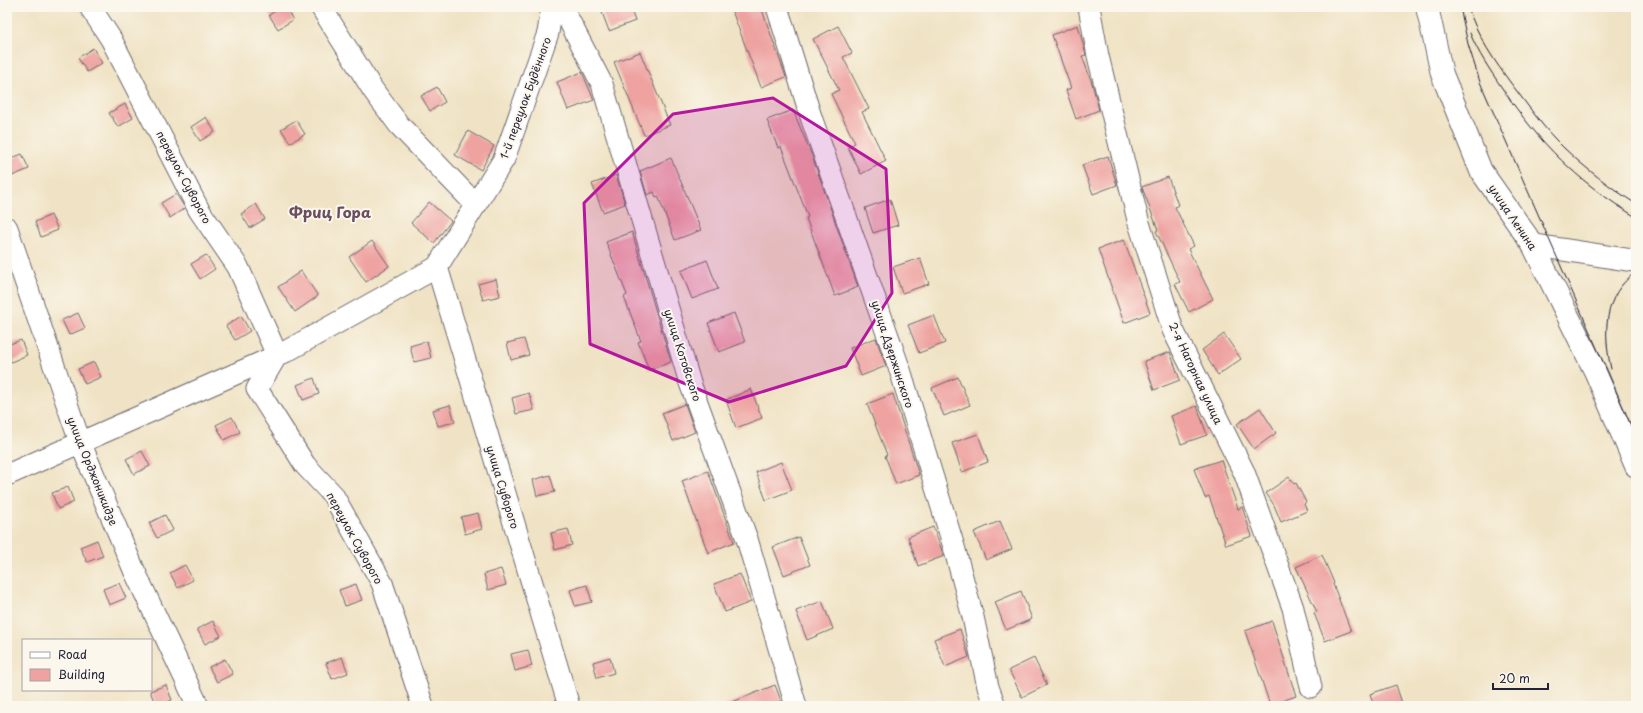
<svg xmlns="http://www.w3.org/2000/svg" width="1643" height="713" font-family="'Playpen Sans',sans-serif">
  <rect width="100%" height="100%" fill="#fbf7ec"/>
  <filter id="ink" filterUnits="userSpaceOnUse"><feTurbulence type="fractalNoise" baseFrequency=".025" numOctaves="2"/><feDisplacementMap in="SourceGraphic" scale="8" xChannelSelector="R" yChannelSelector="G"/><feConvolveMatrix kernelMatrix="1 2 1 2 8 2 1 2 1" color-interpolation-filters="sRGB"/></filter>
  <filter id="wash" filterUnits="userSpaceOnUse"><feTurbulence type="fractalNoise" baseFrequency=".012" numOctaves="4" result="noise"/><feDisplacementMap in="SourceGraphic" scale="16" xChannelSelector="R" yChannelSelector="G"/><feGaussianBlur stdDeviation="0.9" result="paint"/><feColorMatrix in="noise" values="0 0 0 0 0 0 0 0 0 0 0 0 0 0 0 0 0 1.4 0 .05"/><feComposite in="paint" operator="in"/></filter>
  <g filter="url(#wash)">
    <rect width="100%" height="100%" fill="#f0e3c5"/>
    <g id="blocks">
      <g fill="#eea3a1">
        <path d="M282,7H285L293,20L278,29L269,15Z"/>
        <path d="M600,7H630L635,21L609,31Z"/>
        <path d="M742,7H761L786,77L761,87L732,11Z"/>
        <path d="M1078,25L1086,55L1082,56L1092,83L1099,110L1076,119L1066,90L1071,88L1052,35Z"/>
        <path d="M838,26L852,53L843,57L869,109L862,112L886,161L861,174L848,147L855,143L831,94L839,90L813,39Z"/>
        <path d="M93,48L102,63L87,72L78,58Z"/>
        <path d="M640,52L670,125L644,135L614,62Z"/>
        <path d="M582,72L594,100L568,110L557,82Z"/>
        <path d="M437,87L445,102L430,111L421,96Z"/>
        <path d="M125,104L133,118L118,127L109,113Z"/>
        <path d="M793,110L812,156L858,287L835,296L806,218L808,217L781,147L778,148L767,120Z"/>
        <path d="M206,117L215,132L200,141L191,127Z"/>
        <path d="M296,120L305,134L290,143L281,129Z"/>
        <path d="M468,131L494,146L481,170L455,155Z"/>
        <path d="M22,154L29,169L12,176L7,160Z"/>
        <path d="M1108,156L1117,185L1093,194L1082,165Z"/>
        <path d="M671,158L701,230L675,240L658,196L656,197L654,192L647,195L640,171Z"/>
        <path d="M616,175L625,204L603,212L592,184Z"/>
        <path d="M1168,177L1178,205L1175,207L1194,246L1188,249L1213,299L1189,312L1175,284L1180,282L1156,231L1158,230L1142,187Z"/>
        <path d="M176,194L185,208L170,218L161,203Z"/>
        <path d="M890,199L898,225L873,233L865,208Z"/>
        <path d="M429,202L451,221L434,243L411,223Z"/>
        <path d="M256,204L265,219L250,228L241,214Z"/>
        <path d="M51,215L58,230L41,237L35,222Z"/>
        <path d="M632,232L671,362L649,370L638,342L641,341L624,297L627,295L606,242Z"/>
        <path d="M1124,240L1150,313L1124,323L1098,249Z"/>
        <path d="M372,241L389,266L366,282L349,257Z"/>
        <path d="M206,255L215,269L200,279L191,264Z"/>
        <path d="M920,258L929,284L902,293L893,267Z"/>
        <path d="M707,260L718,289L692,299L681,271Z"/>
        <path d="M301,271L318,296L295,312L278,287Z"/>
        <path d="M496,279L500,296L483,300L478,284Z"/>
        <path d="M78,313L85,328L69,335L62,320Z"/>
        <path d="M734,313L745,342L719,352L708,323Z"/>
        <path d="M934,315L945,343L919,353L908,325Z"/>
        <path d="M241,316L250,331L235,340L226,326Z"/>
        <path d="M1224,334L1241,359L1218,375L1202,350Z"/>
        <path d="M876,338L886,366L861,376L850,348Z"/>
        <path d="M524,339L529,355L511,360L507,343Z"/>
        <path d="M21,340L27,355L11,362L7,352V345Z"/>
        <path d="M427,341L431,358L414,362L410,346Z"/>
        <path d="M1170,352L1180,380L1154,390L1144,361Z"/>
        <path d="M94,362L101,377L85,384L78,369Z"/>
        <path d="M958,377L970,405L944,416L932,388Z"/>
        <path d="M314,378L319,394L303,400L297,385Z"/>
        <path d="M751,389L762,418L736,428L726,400Z"/>
        <path d="M529,393L534,410L516,414L512,398Z"/>
        <path d="M893,394L919,475L896,484L885,456L887,455L867,404Z"/>
        <path d="M685,404L695,432L673,441L662,413Z"/>
        <path d="M450,405L455,422L438,426L433,410Z"/>
        <path d="M1197,406L1207,435L1181,444L1171,416Z"/>
        <path d="M1260,408L1276,433L1254,449L1237,424Z"/>
        <path d="M232,417L240,432L224,440L216,425Z"/>
        <path d="M978,434L988,462L962,472L952,443Z"/>
        <path d="M142,451L150,466L134,474L126,459Z"/>
        <path d="M1221,460L1238,509L1242,507L1252,536L1226,545L1209,496L1205,498L1194,469Z"/>
        <path d="M781,462L792,490L766,500L756,472Z"/>
        <path d="M708,471L734,542L708,553L682,481Z"/>
        <path d="M550,475L555,492L537,496L533,480Z"/>
        <path d="M1289,477L1294,484L1296,483L1306,502L1304,504L1307,511L1281,522L1274,505L1266,493Z"/>
        <path d="M68,487L74,502L58,509L52,493Z"/>
        <path d="M478,513L482,529L465,534L461,517Z"/>
        <path d="M165,515L173,530L157,538L149,523Z"/>
        <path d="M1000,521L1012,549L986,560L974,532Z"/>
        <path d="M933,527L944,556L918,566L908,537Z"/>
        <path d="M568,529L572,545L555,550L551,533Z"/>
        <path d="M799,537L810,565L784,575L773,547Z"/>
        <path d="M97,540L103,556L87,562L80,547Z"/>
        <path d="M1322,555L1334,583L1333,584L1351,631L1325,641L1314,613L1317,612L1296,567Z"/>
        <path d="M185,565L193,580L178,588L170,573Z"/>
        <path d="M501,569L506,585L488,590L484,574Z"/>
        <path d="M740,574L751,602L725,612L714,584Z"/>
        <path d="M119,583L126,598L109,605L103,589Z"/>
        <path d="M356,584L362,600L345,606L339,590Z"/>
        <path d="M587,585L592,602L575,606L570,590Z"/>
        <path d="M1021,591L1032,619L1006,630L995,602Z"/>
        <path d="M822,601L833,629L807,640L796,611Z"/>
        <path d="M213,621L221,636L205,644L197,629Z"/>
        <path d="M1272,621L1296,696L1270,705L1245,631Z"/>
        <path d="M960,629L969,657L945,667L934,639Z"/>
        <path d="M528,650L532,666L515,671L511,654Z"/>
        <path d="M342,657L348,673L332,679L326,663Z"/>
        <path d="M610,657L614,673L597,678L593,662Z"/>
        <path d="M1034,658L1047,685L1022,697L1009,670Z"/>
        <path d="M225,659L233,674L217,682L209,667Z"/>
        <path d="M166,685L172,700L156,706L150,691Z"/>
        <path d="M775,685L783,706H725V705Z"/>
        <path d="M1396,685L1403,706H1374L1370,694Z"/>
      </g>
    </g>
  </g>
  <g filter="url(#ink)">
    <use href="#blocks" fill-opacity="0" stroke="#6a666b" stroke-width="1"/>
    <g fill="none" stroke-linecap="round" stroke-linejoin="round">
      <g stroke="#6a666b" stroke-width="23">
        <g id="minor">
          <path d="M90,7L111,39L199,210L238,267L277,355L257,389L305,465L333,495L382,583L423,706"/>
          <path d="M321,7L373,90L399,125L476,205"/>
          <path d="M562,7L602,84L690,383L747,539L796,706"/>
          <path d="M777,7L811,117L901,373L954,547L973,617L988,687L995,706"/>
          <path d="M1089,7L1098,56L1138,220L1173,330L1244,472L1293,608L1311,687"/>
          <path d="M7,228L80,442L134,570L198,706"/>
          <path d="M437,267L569,706"/>
          <path d="M7,475L285,352L437,267L504,159L548,33L552,7"/>
        </g>
      </g>
      <g stroke="#6a666b" stroke-width="24">
        <path id="tertiary" d="M1533,245L1596,373L1636,466"/>
      </g>
      <g stroke="#6a666b" stroke-width="24">
        <path id="secondary" d="M1427,7L1442,74L1481,171L1533,245L1636,261"/>
      </g>
      <use href="#minor" stroke="#fff" stroke-width="21"/>
      <use href="#tertiary" stroke="#fff" stroke-width="22"/>
      <use href="#secondary" stroke="#fff" stroke-width="22"/>
      <g stroke="#22223b" stroke-width="1">
        <path d="M1460,7L1468,44L1480,82L1636,437"/>
        <path d="M1468,7C1477,36 1495,62 1513,86C1529,107 1545,130 1564,148C1586,169 1610,187 1636,204"/>
        <path d="M1470,33C1478,53 1490,70 1502,88C1540,144 1578,182 1636,217"/>
        <path d="M1611,369C1603,333 1603,295 1636,272"/>
      </g>
    </g>
  </g>
  <path fill="#b5179e" fill-opacity="0.2" stroke="#b5179e" stroke-width="3" stroke-linejoin="round" d="M773,98L886,169L892,293L846,366L729,402L590,344L584,203L673,114Z"/>
  <g text-anchor="middle" dominant-baseline="central" stroke-width="4" stroke-linejoin="round" paint-order="stroke">
    <g font-size="11" fill="#22223b" stroke="#fbf7ec">
      <text transform="translate(525 98) rotate(-70)">1-й переулок Будённого</text>
      <text transform="translate(184 177) rotate(62)">переулок Суворого</text>
      <text transform="translate(1513 217) rotate(56)">улица Ленина</text>
      <text transform="translate(893 354) rotate(72)">улица Дзержинского</text>
      <text transform="translate(683 355) rotate(72)">улица Котовского</text>
      <text transform="translate(1196 373) rotate(65)">2-я Нагорная улица</text>
      <text transform="translate(93 471) rotate(68)">улица Орджоникидзе</text>
      <text transform="translate(503 487) rotate(73)">улица Суворого</text>
      <text transform="translate(355 538) rotate(61)">переулок Суворого</text>
    </g>
    <g font-size="15" font-weight="bold" fill="#694f5f" stroke="#fbf7ec">
      <text x="330" y="211">Фриц Гора</text>
    </g>
  </g>
  <rect width="1643" height="713" fill="none" stroke="#fbf7ec" stroke-width="24"/>
  <rect x="22" y="639" width="130" height="52" fill="#fbf7ec" stroke="#a4a2a5"/>
  <rect x="30" y="652" width="20" height="6" fill="#ffffff" stroke="#a4a2a5"/>
  <text x="58" y="659" font-size="12" fill="#22223b">Road</text>
  <rect x="30" y="669" width="20" height="12" fill="#eea3a1" stroke="#a4a2a5"/>
  <text x="58" y="679" font-size="12" fill="#22223b">Building</text>
  <path d="M1493 683v6h55v-6" fill="none" stroke="#22223b" stroke-width="2"/>
  <text x="1499" y="683" font-size="12" fill="#22223b" stroke="#fbf7ec" stroke-width="3" paint-order="stroke">20 m</text>
</svg>
